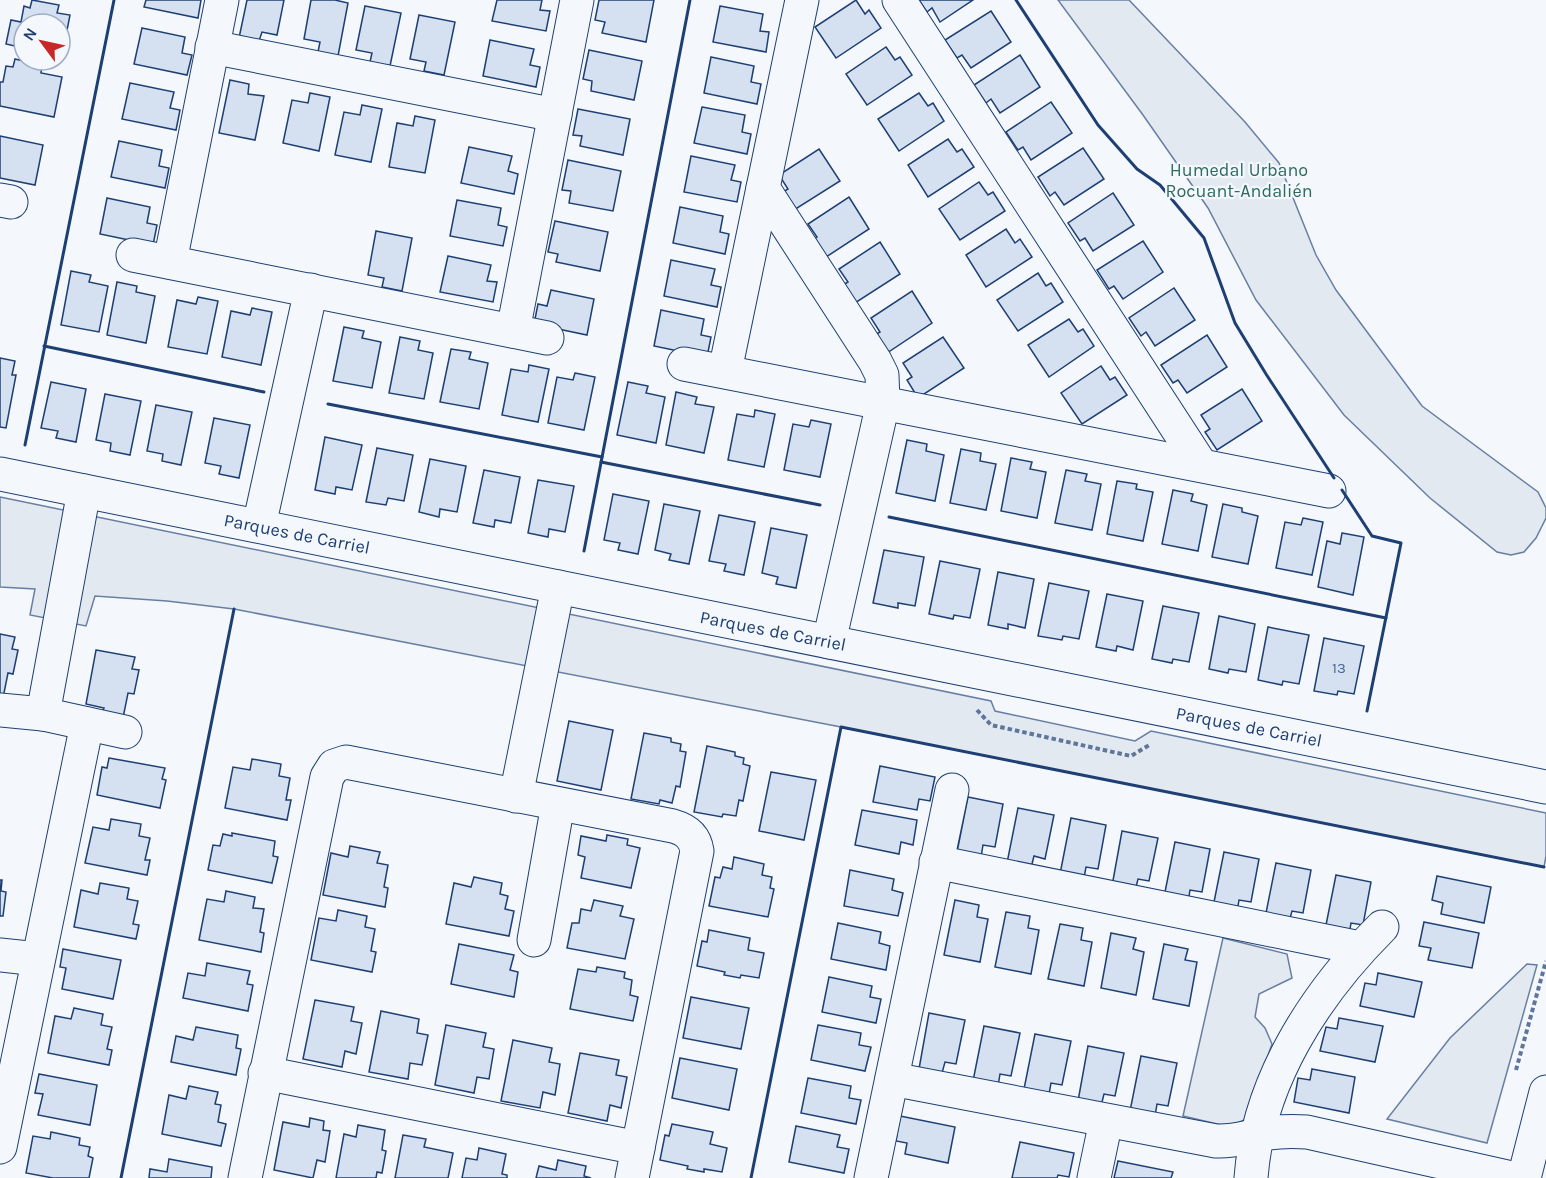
<svg xmlns="http://www.w3.org/2000/svg" width="1546" height="1178" font-family="Karla,sans-serif">
  <rect width="100%" height="100%" fill="#f4f7fb"/>
  <g fill="#e3e9f0" stroke="#687fa3" stroke-width="1.5">
    <path d="M1058,0H1129L1245,122L1279,163L1316,255L1336,290L1422,406L1538,492L1546,508V518L1536,538L1524,552L1511,555L1497,552L1430,498L1344,415L1256,300L1208,208L1143,115Z"/>
    <path d="M0,497L991,701L995,711L1135,741L1151,731L1546,813V856L1544,867L841,727L234,609L167,601L95,596L86,626L30,615L35,589L0,587Z"/>
    <path d="M1223,938L1287,954L1292,978L1259,994L1255,1017L1265,1028L1272,1044L1246,1119L1230,1127L1183,1116Z"/>
    <path d="M1527,964L1537,965L1487,1143L1387,1119L1450,1038Z"/>
  </g>
  <g fill="#d5e0f0" stroke="#1d3f73" stroke-width="1.5">
    <path d="M32,0L59,5L57,13L70,15L62,56L60,55V24H24V48L6,44L11,20L21,22L24,6L30,8Z"/>
    <path d="M146,0H201L198,18L144,7Z"/>
    <path d="M247,0H284L277,35L262,32L259,41L239,38Z"/>
    <path d="M311,0H335L348,3L338,56L318,52L320,42L304,39Z"/>
    <path d="M497,0H542L540,10L550,11L546,31L492,21Z"/>
    <path d="M599,0H654L646,42L602,33L605,22L595,20Z"/>
    <path d="M856,0L865,14L869,10L881,28L836,58L815,27Z"/>
    <path d="M919,0H973L940,22L932,8L927,12Z"/>
    <path d="M365,6L401,13L390,66L370,62L372,53L356,50Z"/>
    <path d="M720,6L763,14L760,31L769,32L766,52L713,42Z"/>
    <path d="M991,11L1011,42L971,68L962,55L957,58L945,40Z"/>
    <path d="M419,15L455,22L444,75L424,71L426,62L410,59Z"/>
    <path d="M142,28L185,37L182,53L192,55L187,75L134,64Z"/>
    <path d="M490,40L534,49L530,65L540,67L536,87L483,76Z"/>
    <path d="M886,47L895,60L900,57L912,75L867,105L846,74Z"/>
    <path d="M589,50L642,61L634,100L591,91L592,81L583,79Z"/>
    <path d="M1020,55L1040,87L1000,113L991,99L986,103L974,85Z"/>
    <path d="M711,57L754,66L751,82L761,84L757,104L704,93Z"/>
    <path d="M15,59L42,65L41,73L62,77L54,117L0,106V82H3L6,66L13,67Z"/>
    <path d="M230,80L249,84L248,94L264,96L255,140L219,133Z"/>
    <path d="M130,83L174,92L170,108L180,110L176,130L122,119Z"/>
    <path d="M310,93L330,97L319,151L283,143L292,100L308,103Z"/>
    <path d="M919,93L928,106L933,103L944,121L899,151L878,119Z"/>
    <path d="M1051,102L1072,133L1031,160L1023,147L1018,150L1006,132Z"/>
    <path d="M362,105L382,109L371,162L335,155L344,112L360,115Z"/>
    <path d="M702,107L745,115L742,132L751,134L747,154L694,143Z"/>
    <path d="M578,109L630,119L623,155L580,146L582,136L573,135Z"/>
    <path d="M415,116L435,120L425,173L389,167L397,123L413,126Z"/>
    <path d="M0,136L43,145L35,185L0,178Z"/>
    <path d="M948,139L957,152L962,149L974,167L928,197L908,165Z"/>
    <path d="M119,141L162,150L159,166L169,168L165,188L111,177Z"/>
    <path d="M469,147L512,156L508,171L518,174L514,194L461,183Z"/>
    <path d="M1083,148L1104,179L1064,205L1055,192L1050,196L1038,177Z"/>
    <path d="M819,149L840,181L794,210L783,192L788,189L779,175Z"/>
    <path d="M691,156L735,165L731,180L741,182L737,202L684,192Z"/>
    <path d="M568,160L621,171L613,211L569,203L571,191L562,190Z"/>
    <path d="M979,182L988,195L993,192L1005,211L960,240L939,209Z"/>
    <path d="M1113,193L1134,225L1093,251L1085,238L1080,241L1068,223Z"/>
    <path d="M849,197L869,229L823,259L812,240L817,237L808,224Z"/>
    <path d="M107,198L150,207L147,223L157,225L153,245L100,234Z"/>
    <path d="M457,200L501,208L498,225L507,227L503,246L450,236Z"/>
    <path d="M680,207L723,216L720,232L729,234L725,254L673,243Z"/>
    <path d="M555,221L608,232L600,271L556,262L558,254L548,252Z"/>
    <path d="M1006,229L1015,243L1020,239L1032,257L986,287L966,255Z"/>
    <path d="M376,231L412,238L402,291L382,287L384,278L368,275Z"/>
    <path d="M1143,241L1163,272L1123,299L1114,286L1109,289L1097,270Z"/>
    <path d="M880,242L900,274L855,303L843,285L848,282L839,269Z"/>
    <path d="M448,256L491,265L487,281L497,282L493,302L440,292Z"/>
    <path d="M671,260L715,269L711,285L721,287L717,307L664,296Z"/>
    <path d="M71,271L91,275L89,282L108,286L99,332L61,325Z"/>
    <path d="M1038,273L1046,286L1051,283L1063,302L1018,331L997,300Z"/>
    <path d="M117,282L137,286L136,292L155,296L146,343L107,335Z"/>
    <path d="M1174,288L1195,320L1155,346L1146,332L1141,336L1129,318Z"/>
    <path d="M551,290L594,299L587,335L534,324L538,304L547,306Z"/>
    <path d="M912,291L932,323L887,353L875,335L880,332L871,318Z"/>
    <path d="M198,297L218,301L207,354L168,347L177,300L196,304Z"/>
    <path d="M252,308L272,312L261,365L222,357L231,311L250,315Z"/>
    <path d="M661,310L704,319L701,335L711,337L707,357L654,346Z"/>
    <path d="M1069,319L1078,332L1083,329L1094,346L1049,377L1028,345Z"/>
    <path d="M344,327L364,331L362,338L381,342L372,388L333,381Z"/>
    <path d="M1207,335L1227,367L1187,393L1178,380L1173,383L1161,365Z"/>
    <path d="M400,337L420,341L418,350L433,353L424,399L389,393Z"/>
    <path d="M943,337L964,368L918,398L907,380L912,377L903,363Z"/>
    <path d="M451,349L471,352L469,359L488,363L479,409L440,402Z"/>
    <path d="M0,358L15,361L12,375H16L6,428L0,427Z"/>
    <path d="M529,365L549,369L538,422L502,415L511,369L528,372Z"/>
    <path d="M1101,366L1110,380L1115,377L1127,395L1082,424L1061,393Z"/>
    <path d="M575,373L595,377L584,430L548,423L557,377L573,380Z"/>
    <path d="M51,382L86,389L76,442L56,438L58,431L41,428Z"/>
    <path d="M628,382L648,386L646,393L665,397L656,443L617,435Z"/>
    <path d="M1242,389L1262,421L1217,450L1205,432L1210,429L1201,415Z"/>
    <path d="M676,392L697,397L695,404L714,407L704,453L666,445Z"/>
    <path d="M105,394L141,401L130,455L110,451L111,443L96,440Z"/>
    <path d="M156,405L192,412L181,465L162,461L163,454L147,451Z"/>
    <path d="M755,410L775,414L764,467L728,460L737,414L754,417Z"/>
    <path d="M214,418L250,425L239,478L219,474L221,466L205,463Z"/>
    <path d="M811,420L831,424L820,477L784,470L793,424L809,427Z"/>
    <path d="M325,437L362,445L352,490L336,487L335,494L315,490Z"/>
    <path d="M907,440L927,444L926,451L944,455L935,501L896,493Z"/>
    <path d="M377,448L413,455L404,501L388,498L386,505L366,502Z"/>
    <path d="M961,449L981,453L980,461L996,464L986,510L950,503Z"/>
    <path d="M1011,458L1032,462L1030,469L1046,472L1037,518L1001,511Z"/>
    <path d="M430,459L466,466L457,512L440,509L439,517L419,512Z"/>
    <path d="M484,470L520,477L511,523L495,520L494,527L473,523Z"/>
    <path d="M1066,470L1087,474L1085,481L1101,484L1092,530L1055,523Z"/>
    <path d="M538,480L574,486L565,532L549,529L548,537L528,533Z"/>
    <path d="M1117,481L1137,484L1136,489L1153,492L1143,541L1107,534Z"/>
    <path d="M1173,490L1193,494L1191,501L1207,505L1198,551L1162,544Z"/>
    <path d="M613,494L649,501L638,554L618,550L620,543L604,540Z"/>
    <path d="M664,504L700,511L689,564L669,560L671,554L655,550Z"/>
    <path d="M1223,504L1242,508V512L1258,516L1248,564L1212,557Z"/>
    <path d="M719,515L755,522L744,575L724,571L726,564L709,561Z"/>
    <path d="M1303,518L1323,522L1312,575L1276,568L1285,522L1301,525Z"/>
    <path d="M771,528L807,535L796,588L776,584L778,577L762,573Z"/>
    <path d="M1342,533L1364,537L1353,595L1318,587L1327,541L1340,544Z"/>
    <path d="M884,550L924,557L915,606L898,603V608L873,603Z"/>
    <path d="M940,561L980,569L970,618L954,615L953,619L929,614Z"/>
    <path d="M998,572L1034,579L1025,628L1008,624V629L988,625Z"/>
    <path d="M1049,583L1089,591L1079,639L1063,636L1062,640L1038,636Z"/>
    <path d="M1107,594L1143,601L1133,650L1117,646L1116,651L1096,647Z"/>
    <path d="M1163,606L1199,613L1189,662L1173,659L1172,663L1152,659Z"/>
    <path d="M1219,616L1255,624L1246,672L1229,669L1228,673L1209,669Z"/>
    <path d="M1268,627L1309,635L1299,684L1283,681L1282,685L1258,680Z"/>
    <path d="M0,634L15,637L12,649L18,650L13,674L8,673L3,698L0,697Z"/>
    <path d="M1324,638L1364,646L1354,694L1338,691L1337,695L1314,691Z"/>
    <path d="M96,650L135,657L132,669L139,670L134,694L128,693L123,718L102,713L104,708L86,704Z"/>
    <path d="M569,721L613,730L601,790L557,781Z"/>
    <path d="M644,733L671,738V742L681,744L680,751L686,752L680,787L676,786L672,803L660,800L659,804L631,799Z"/>
    <path d="M707,746L735,752V756L744,758L743,764L750,766L743,801L739,800L736,816L723,814L722,817L694,812Z"/>
    <path d="M109,758L165,768L162,779L166,780L160,808L97,795L102,767L107,768Z"/>
    <path d="M252,759L281,764L279,776L290,778L286,800H291L287,820L225,808L233,767L250,770Z"/>
    <path d="M880,766L935,777L930,801L919,799L917,810L873,802Z"/>
    <path d="M771,772L816,780L804,840L759,831Z"/>
    <path d="M968,797L1003,804L995,847L983,845L981,857L957,852Z"/>
    <path d="M1018,808L1054,815L1045,859L1034,856L1031,868L1007,863Z"/>
    <path d="M862,810L917,820L913,845L901,842L899,854L855,845Z"/>
    <path d="M1071,818L1106,825L1098,869L1086,867L1084,878L1060,874Z"/>
    <path d="M111,819L141,824L139,836L150,838L145,860H150L147,875L85,863L93,827L109,830Z"/>
    <path d="M1122,831L1158,838L1149,881L1138,879L1135,891L1112,886Z"/>
    <path d="M232,833L275,841L273,856L278,857L272,883L208,870L213,845L220,846L223,834L232,836Z"/>
    <path d="M607,835L628,839L627,845L640,848L631,888L581,878L585,857L578,855L581,836L606,841Z"/>
    <path d="M1175,842L1210,849L1202,892L1190,890L1188,902L1164,897Z"/>
    <path d="M350,846L380,852L377,863L388,865L384,887L388,888L385,907L323,895L331,853L348,857Z"/>
    <path d="M1224,852L1259,859L1251,902L1239,900L1237,912L1213,907Z"/>
    <path d="M734,857L764,864L762,875L772,877L770,888L774,889L768,917L709,906L715,877L720,878L723,867L732,869Z"/>
    <path d="M1276,863L1311,870L1303,913L1292,911L1289,922L1265,918Z"/>
    <path d="M850,870L894,879L892,890L903,893L898,916L844,906Z"/>
    <path d="M1336,875L1371,882L1363,925L1351,923L1349,935L1325,930Z"/>
    <path d="M1437,876L1491,887L1484,923L1441,914L1443,903L1432,900Z"/>
    <path d="M474,877L502,883L500,894L508,896L505,909L514,911L509,936L446,924L454,883L471,887Z"/>
    <path d="M0,880H2L1,891L6,892L3,916H0Z"/>
    <path d="M100,883L129,888L127,899L138,901L133,924L139,925L136,939L74,927L81,890L98,894Z"/>
    <path d="M226,891L255,897L253,908L264,909L260,932L264,933L261,952L199,940L207,899L224,902Z"/>
    <path d="M594,900L623,906L620,916L634,919L625,959L567,948L572,923H579L581,909L591,911Z"/>
    <path d="M955,900L979,905L977,917L988,919L980,962L944,955Z"/>
    <path d="M338,910L367,916L365,927L375,929L371,951L376,952L372,972L311,960L319,918L336,921Z"/>
    <path d="M1006,912L1030,916L1028,928L1039,930L1031,974L995,967Z"/>
    <path d="M1424,922L1479,933L1472,968L1428,960L1431,948L1419,946Z"/>
    <path d="M838,923L881,932L879,943L890,946L886,970L831,959Z"/>
    <path d="M1060,924L1083,928L1081,940L1092,942L1084,986L1048,979Z"/>
    <path d="M709,930L750,938L748,950L764,953L759,978L741,975L740,978L724,975L725,972L697,966L702,941L707,942Z"/>
    <path d="M1111,933L1136,938L1133,949L1144,952L1136,995L1101,988Z"/>
    <path d="M459,944L514,955L510,970L518,972L514,997L451,984Z"/>
    <path d="M1164,944L1188,949L1185,960L1197,962L1189,1006L1153,999Z"/>
    <path d="M63,949L121,960L113,999L62,989L66,968L60,967Z"/>
    <path d="M207,963L250,971L247,984L253,985L248,1011L183,998L188,973L205,976Z"/>
    <path d="M597,967L625,972L624,978L632,980L630,995L638,997L633,1021L570,1009L578,969L596,972Z"/>
    <path d="M1378,973L1422,982L1414,1017L1360,1006L1365,983L1376,985Z"/>
    <path d="M829,977L872,986L870,997L881,999L876,1023L822,1012Z"/>
    <path d="M691,997L749,1008L741,1049L683,1038Z"/>
    <path d="M315,1000L354,1007L351,1021L362,1023L356,1054L345,1051L342,1067L303,1059Z"/>
    <path d="M74,1008L103,1014L101,1025L112,1027L107,1049L112,1050L109,1065L48,1053L55,1016L71,1019Z"/>
    <path d="M381,1011L419,1019L417,1033L428,1035L422,1065L410,1063L408,1079L369,1072Z"/>
    <path d="M929,1013L965,1020L956,1064L945,1062L942,1073L919,1069Z"/>
    <path d="M1339,1018L1383,1026L1375,1062L1320,1051L1326,1027L1337,1029Z"/>
    <path d="M446,1025L486,1033L483,1047L494,1049L489,1079L477,1077L474,1093L435,1085Z"/>
    <path d="M818,1025L861,1033L859,1045L871,1047L865,1071L811,1060Z"/>
    <path d="M984,1026L1020,1033L1011,1076L1000,1074L998,1086L973,1081Z"/>
    <path d="M196,1027L238,1035L236,1048L241,1049L236,1075L171,1062L176,1036L193,1040Z"/>
    <path d="M1035,1034L1071,1041L1062,1085L1051,1083L1049,1094L1024,1089Z"/>
    <path d="M513,1040L552,1048L549,1062L560,1064L555,1095L543,1092L540,1108L501,1101Z"/>
    <path d="M1088,1046L1124,1053L1115,1096L1104,1094L1101,1106L1078,1101Z"/>
    <path d="M580,1053L619,1060L616,1075L627,1077L621,1108L610,1105L607,1121L568,1113Z"/>
    <path d="M1141,1056L1177,1063L1168,1106L1157,1104L1155,1116L1130,1111Z"/>
    <path d="M680,1058L737,1069L729,1110L672,1098Z"/>
    <path d="M1312,1069L1355,1077L1349,1113L1294,1102L1298,1078L1310,1080Z"/>
    <path d="M39,1074L97,1085L90,1125L38,1115L43,1094L35,1093Z"/>
    <path d="M808,1078L851,1086L849,1098L861,1100L856,1124L801,1113Z"/>
    <path d="M189,1086L218,1092L215,1104L221,1105L218,1122L226,1124L221,1146L162,1134L169,1095L186,1099Z"/>
    <path d="M900,1116L955,1127L948,1163L905,1154L907,1143L896,1141Z"/>
    <path d="M310,1118L324,1121L323,1130L330,1131L325,1162L317,1160L313,1178L274,1170L283,1122L309,1127Z"/>
    <path d="M672,1124L713,1132L710,1144L727,1148L722,1172L704,1169V1172L687,1169L688,1166L660,1160L665,1135L669,1136Z"/>
    <path d="M358,1125L385,1130L382,1150L386,1151L382,1173L377,1172L376,1178H336L344,1134L356,1137Z"/>
    <path d="M796,1126L840,1135L837,1147L849,1149L844,1173L789,1162Z"/>
    <path d="M51,1132L80,1138L79,1145L90,1147L88,1156L93,1158L89,1178H53L26,1173L33,1136L50,1139Z"/>
    <path d="M403,1135L426,1139L424,1147L453,1153L448,1178H395Z"/>
    <path d="M1020,1142L1074,1153L1069,1177L1058,1175L1057,1178H1012Z"/>
    <path d="M479,1148L506,1154L502,1174L507,1175V1178H462L466,1158L477,1160Z"/>
    <path d="M169,1159L212,1167L211,1178H149L150,1169L167,1172Z"/>
    <path d="M558,1160L586,1166L584,1176L591,1178H536L539,1166L556,1170Z"/>
    <path d="M1118,1161L1173,1172L1171,1178H1114Z"/>
  </g>
  <g fill="none" stroke-linecap="round" stroke-linejoin="round">
    <g stroke="#1d3f73" stroke-width="35">
      <g id="minor">
        <path d="M899,0L1201,465"/>
        <path d="M212,47L555,115"/>
        <path d="M763,188L875,361L882,375L883,403L829,642"/>
        <path d="M0,200L11,202"/>
        <path d="M133,255L547,338"/>
        <path d="M170,262L222,0"/>
        <path d="M513,331L577,0"/>
        <path d="M684,364L1329,491"/>
        <path d="M725,371L802,0"/>
        <path d="M0,474L1546,787"/>
        <path d="M259,526L311,290"/>
        <path d="M0,710L43,714L125,732"/>
        <path d="M43,714L84,491"/>
        <path d="M516,796L558,587"/>
        <path d="M936,862L1360,948"/>
        <path d="M534,940L558,804"/>
        <path d="M0,955L38,959"/>
        <path d="M265,1073L638,1148"/>
        <path d="M892,1079L1216,1141C1232,1142 1243,1138 1259,1135C1275,1131 1290,1131 1307,1132L1512,1178"/>
        <path d="M0,1147L87,724"/>
        <path d="M245,1178L327,777L334,766L346,762L673,826C687,830 695,837 697,851L632,1178"/>
        <path d="M871,1178L952,790"/>
        <path d="M1094,1178L1106,1121"/>
        <path d="M1251,1178C1258,1081 1315,994 1382,927"/>
        <path d="M1524,1178L1546,1092"/>
      </g>
    </g>
    <g stroke="#5e769c" stroke-width="4" stroke-dasharray="4.5 3" stroke-linecap="butt">
      <path d="M977,710L991,725L1131,756L1151,744"/>
      <path d="M1516,1070L1546,961"/>
    </g>
    <use href="#minor" stroke="#f4f7fb" stroke-width="33"/>
    <g stroke="#1d3f73" stroke-width="3">
      <path d="M1016,0L1098,125L1137,169L1160,185L1204,238L1235,323L1266,374L1334,478"/>
      <path d="M44,346L264,392"/>
      <path d="M328,404L602,457"/>
      <path d="M25,445L114,0"/>
      <path d="M601,462L820,505"/>
      <path d="M1342,490L1372,536L1401,543L1367,711"/>
      <path d="M889,517L1386,618"/>
      <path d="M584,551L690,0"/>
      <path d="M121,1178L234,609"/>
      <path d="M751,1178L841,727L1544,867"/>
    </g>
  </g>
  <g text-anchor="middle" dominant-baseline="central" stroke-width="4.5" stroke-linejoin="round" paint-order="stroke">
    <g font-size="15" fill="#4b6792">
      <text x="1339" y="668">13</text>
    </g>
    <g font-size="18" fill="#2c6c60" stroke="#f4f7fb">
      <text x="1239" y="170">Humedal Urbano<tspan x="1239" dy="21">Rocuant-Andalién</tspan></text>
    </g>
    <g font-size="18" fill="#1d3f73" stroke="#f4f7fb">
      <text transform="translate(297 534) rotate(11)">Parques de Carriel</text>
      <text transform="translate(773 631) rotate(11)">Parques de Carriel</text>
      <text transform="translate(1249 727) rotate(11)">Parques de Carriel</text>
    </g>
  </g>
  <g transform="translate(42 42) rotate(303)"><circle r="28" fill="#f4f7fb" stroke="#9eadc5" stroke-width="1.5"/>
  <path d="M0-4.5L10 22L0 15L-10 22Z" fill="#c62828"/>
  <text y="-9" font-size="16" font-weight="bold" text-anchor="middle" fill="#1d3f73">N</text>
  </g>
</svg>
